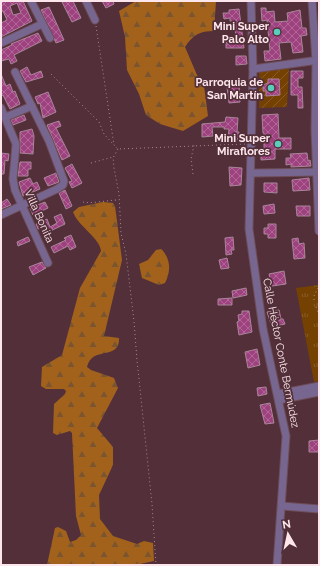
<svg xmlns="http://www.w3.org/2000/svg" width="320" height="566" font-family="Raleway,sans-serif">
  <defs>
    <pattern id="forest-firs" width="22" height="20" patternUnits="userSpaceOnUse"><rect width="22" height="20" fill="#a2621c"/><path d="M5 1l3.5 6h-7zM16 11l3.5 6h-7z" fill="#7b552f"/></pattern>
    <pattern id="park-tufts" width="24" height="20" patternUnits="userSpaceOnUse"><rect width="24" height="20" fill="#744102"/><path d="M3 7l-1-3M5 7V3M7 7l1-3M15 17l-1-3M17 17v-4M19 17l1-3" fill="none" stroke="#895c27"/></pattern>
    <pattern id="garden-furrows" width="10" height="10" patternUnits="userSpaceOnUse"><rect width="10" height="10" fill="#744102"/><path d="M-1 1l2-2M0 10L10 0M9 11l2-2" fill="none" stroke="#895c27"/></pattern>
    <pattern id="building-cross-hatch" width="8" height="8" patternUnits="userSpaceOnUse"><rect width="8" height="8" fill="#9e417f"/><path d="M0 0l8 8M0 8l8-8" fill="none" stroke="#b16697"/></pattern>
  </defs>
  <rect width="100%" height="100%" fill="#522f39"/>
  <g fill="url(#forest-firs)">
    <path d="M136,1H216L214,31C199,31 193,35 185,47L197,75L204,86L208,116L183,131L160,124L146,115L139,94L127,70L125,37L119,11Z"/>
    <path d="M103,202L113,203L115,206L122,260L104,336L119,338C120,361 92,345 87,367L91,370L114,378L118,388L97,428L113,447V465L99,495L100,519L113,536L137,544L144,541L153,543L154,561L135,565H47L55,528L58,527L66,531L70,542L76,540L81,535L76,516L72,433L70,431L57,435L53,433L54,404L65,394L66,391L64,389H46L41,386L42,367L62,355L80,288L101,251C100,238 78,226 73,212L79,207Z"/>
    <path d="M161,249C171,258 171,272 165,283L159,285L142,278L139,264L148,260L156,250Z"/>
  </g>
  <path fill="url(#park-tufts)" d="M319,285V381L314,382L296,288Z"/>
  <path fill="url(#garden-furrows)" d="M289,68L287,107L259,108V71Z"/>
  <g fill="url(#building-cross-hatch)" stroke="#a9859a" fill-rule="evenodd">
    <path d="M1,1H23L32,21L1,37V23L7,20L3,11H1ZM17,3L21,13L13,15L10,6Z"/>
    <path d="M66,1H73L81,18L72,22L62,2Z"/>
    <path d="M102,1H113L114,4L106,8Z"/>
    <path d="M49,7L64,40L56,43L41,10Z"/>
    <path d="M261,8H266V12L274,11L275,22L288,21L287,13L300,10L302,28H306L307,35L301,36L303,52L293,53L291,42L279,43L281,59L265,61L264,51H270L267,20L262,21Z"/>
    <path d="M239,9L244,48H226V37H236L234,21H230V18L224,19L223,13H229V10Z"/>
    <path d="M38,33L42,41L14,55L17,61L11,64L9,59L1,61V50L12,45L11,44Z"/>
    <path d="M236,56H246L247,64L236,65Z"/>
    <path d="M27,67L31,75L41,71L43,77L26,82L20,71Z"/>
    <path d="M291,71H303V78H298V87H302L303,108H298V95H291Z"/>
    <path d="M1,74L6,86L10,84L13,92L15,91L20,104L10,109L3,95L1,96Z"/>
    <path d="M268,79H279L280,95L266,96V91H263V85L268,83Z"/>
    <path d="M239,85L240,102L229,103L227,87Z"/>
    <path d="M48,92L56,112L43,118L40,103L38,104L35,97Z"/>
    <path d="M278,114L279,138H291V149H275V159L261,160V152L264,151V133H263L262,115Z"/>
    <path d="M24,115L26,120L13,125L11,120Z"/>
    <path d="M226,117L238,118L237,132H239L238,140H228L229,129H224V127H212L213,136L202,137V124L225,122Z"/>
    <path d="M59,121L61,126L56,128L70,156L62,160L47,125Z"/>
    <path d="M32,129L34,136L33,154L20,153V132Z"/>
    <path d="M1,153L9,154L8,161L5,160L4,174H1Z"/>
    <path d="M307,153L308,161L310,160L311,166L291,167V164L286,165V158H291L290,154Z"/>
    <path d="M20,162H31V169H28V176H18Z"/>
    <path d="M72,164L82,183L72,188L69,182L72,181L65,168Z"/>
    <path d="M229,167L242,168L241,185L230,186Z"/>
    <path d="M56,173L59,182L48,186L44,178Z"/>
    <path d="M30,178L33,184L37,182L40,189L23,196L19,182Z"/>
    <path d="M309,178L310,190L293,191L292,180Z"/>
    <path d="M264,183H277V193L264,192Z"/>
    <path d="M65,190L72,206L66,209L59,193Z"/>
    <path d="M7,199L11,205L1,209V203Z"/>
    <path d="M45,202L48,208L33,215L30,208Z"/>
    <path d="M274,204L275,213L264,214L263,206Z"/>
    <path d="M296,206H310V216H297Z"/>
    <path d="M61,214L65,224L44,234L42,228L38,229L36,224L47,219L50,227L57,223L54,217Z"/>
    <path d="M268,224H276V238H268V234H264V228H268Z"/>
    <path d="M71,235L76,247L70,250L68,246L54,253L51,247L66,240L64,238Z"/>
    <path d="M28,237L30,241L18,246L17,242Z"/>
    <path d="M233,237L234,250H231L232,254L226,255L225,238Z"/>
    <path d="M298,238L299,244L304,243L305,258L294,259L292,239Z"/>
    <path d="M227,258L229,268L221,269L219,260Z"/>
    <path d="M42,262L46,268L33,275L29,267Z"/>
    <path d="M284,271L286,284L272,286L269,274Z"/>
    <path d="M246,288L247,295L233,298L232,291Z"/>
    <path d="M232,298V305H218V299Z"/>
    <path d="M279,310L281,319H283L285,324L272,327L267,312Z"/>
    <path d="M242,311H249L252,332L239,335L237,322L239,321L238,315L242,314Z"/>
    <path d="M257,349L260,365L248,368L245,352Z"/>
    <path d="M266,387L267,394L258,396L257,388Z"/>
    <path d="M270,403L274,423L265,424L260,405Z"/>
    <path d="M319,440V452H309V441Z"/>
  </g>
  <g fill="none" stroke-linecap="round" stroke-linejoin="round">
    <g stroke="#6e4c56" stroke-width="9">
      <g id="minor">
        <path d="M31,1L50,38"/>
        <path d="M86,1L95,20"/>
        <path d="M251,1L253,69L249,229L263,329L286,436L277,565"/>
        <path d="M312,1L316,61L315,130L319,231"/>
        <path d="M1,43L42,24"/>
        <path d="M253,69L319,60"/>
        <path d="M1,108L16,144L13,179L15,190L48,263"/>
        <path d="M6,117L32,106"/>
        <path d="M251,173L319,172"/>
        <path d="M1,215L57,189L63,185L64,181L49,141L15,72"/>
        <path d="M278,394L319,386"/>
        <path d="M279,400L319,392"/>
        <path d="M282,506L319,509"/>
      </g>
    </g>
    <g stroke="#a98c94" stroke-width="1" stroke-dasharray="1 3" stroke-linecap="butt">
      <path d="M96,26L114,145L118,149L245,144"/>
      <path d="M51,74L99,122L104,134L114,145"/>
      <path d="M118,149L113,158L114,168L119,194L121,233L126,254L134,321L137,360L152,504L156,565"/>
      <path d="M91,163L113,157"/>
      <path d="M193,174L191,159L194,145"/>
      <path d="M83,202C90,204 109,200 118,200"/>
      <path d="M314,300V296L319,286"/>
      <path d="M316,307L319,315"/>
    </g>
    <use href="#minor" stroke="#77668f" stroke-width="7"/>
  </g>
  <g fill="#5acebd" stroke="#522f39" stroke-width="1.5">
    <circle cx="277" cy="32" r="4"/>
    <circle cx="271" cy="88" r="4"/>
    <circle cx="278" cy="144" r="4"/>
  </g>
  <g text-anchor="middle" dominant-baseline="central" stroke-width="3.5" stroke-linejoin="round" paint-order="stroke">
    <g font-size="11" font-weight="bold" fill="#fee7ec" stroke="#522f39" text-anchor="end">
      <text x="269" y="26">Mini Super<tspan x="269" dy="13">Palo Alto</tspan></text>
      <text x="263" y="82">Parroquia de<tspan x="263" dy="13">San Martín</tspan></text>
      <text x="270" y="138">Mini Super<tspan x="270" dy="13">Miraflores</tspan></text>
    </g>
    <g font-size="11" fill="#fee7ec" stroke="#522f39">
      <text transform="translate(39 216) rotate(66)">Villa Bonita</text>
      <text transform="translate(281 353) rotate(79)">Calle Héctor Conte Bermúdez</text>
    </g>
  </g>
  <rect width="320" height="566" fill="none" stroke="#fee7ec" stroke-width="4"/>
  <g transform="translate(288 534) rotate(351)" stroke="#522f39" stroke-width="3" paint-order="stroke">
  <path d="M0-3L7 15L0 10L-7 15Z" fill="#fee7ec"/>
  <text y="-6" font-size="11" font-weight="bold" text-anchor="middle" fill="#fee7ec">N</text>
  </g>
</svg>
